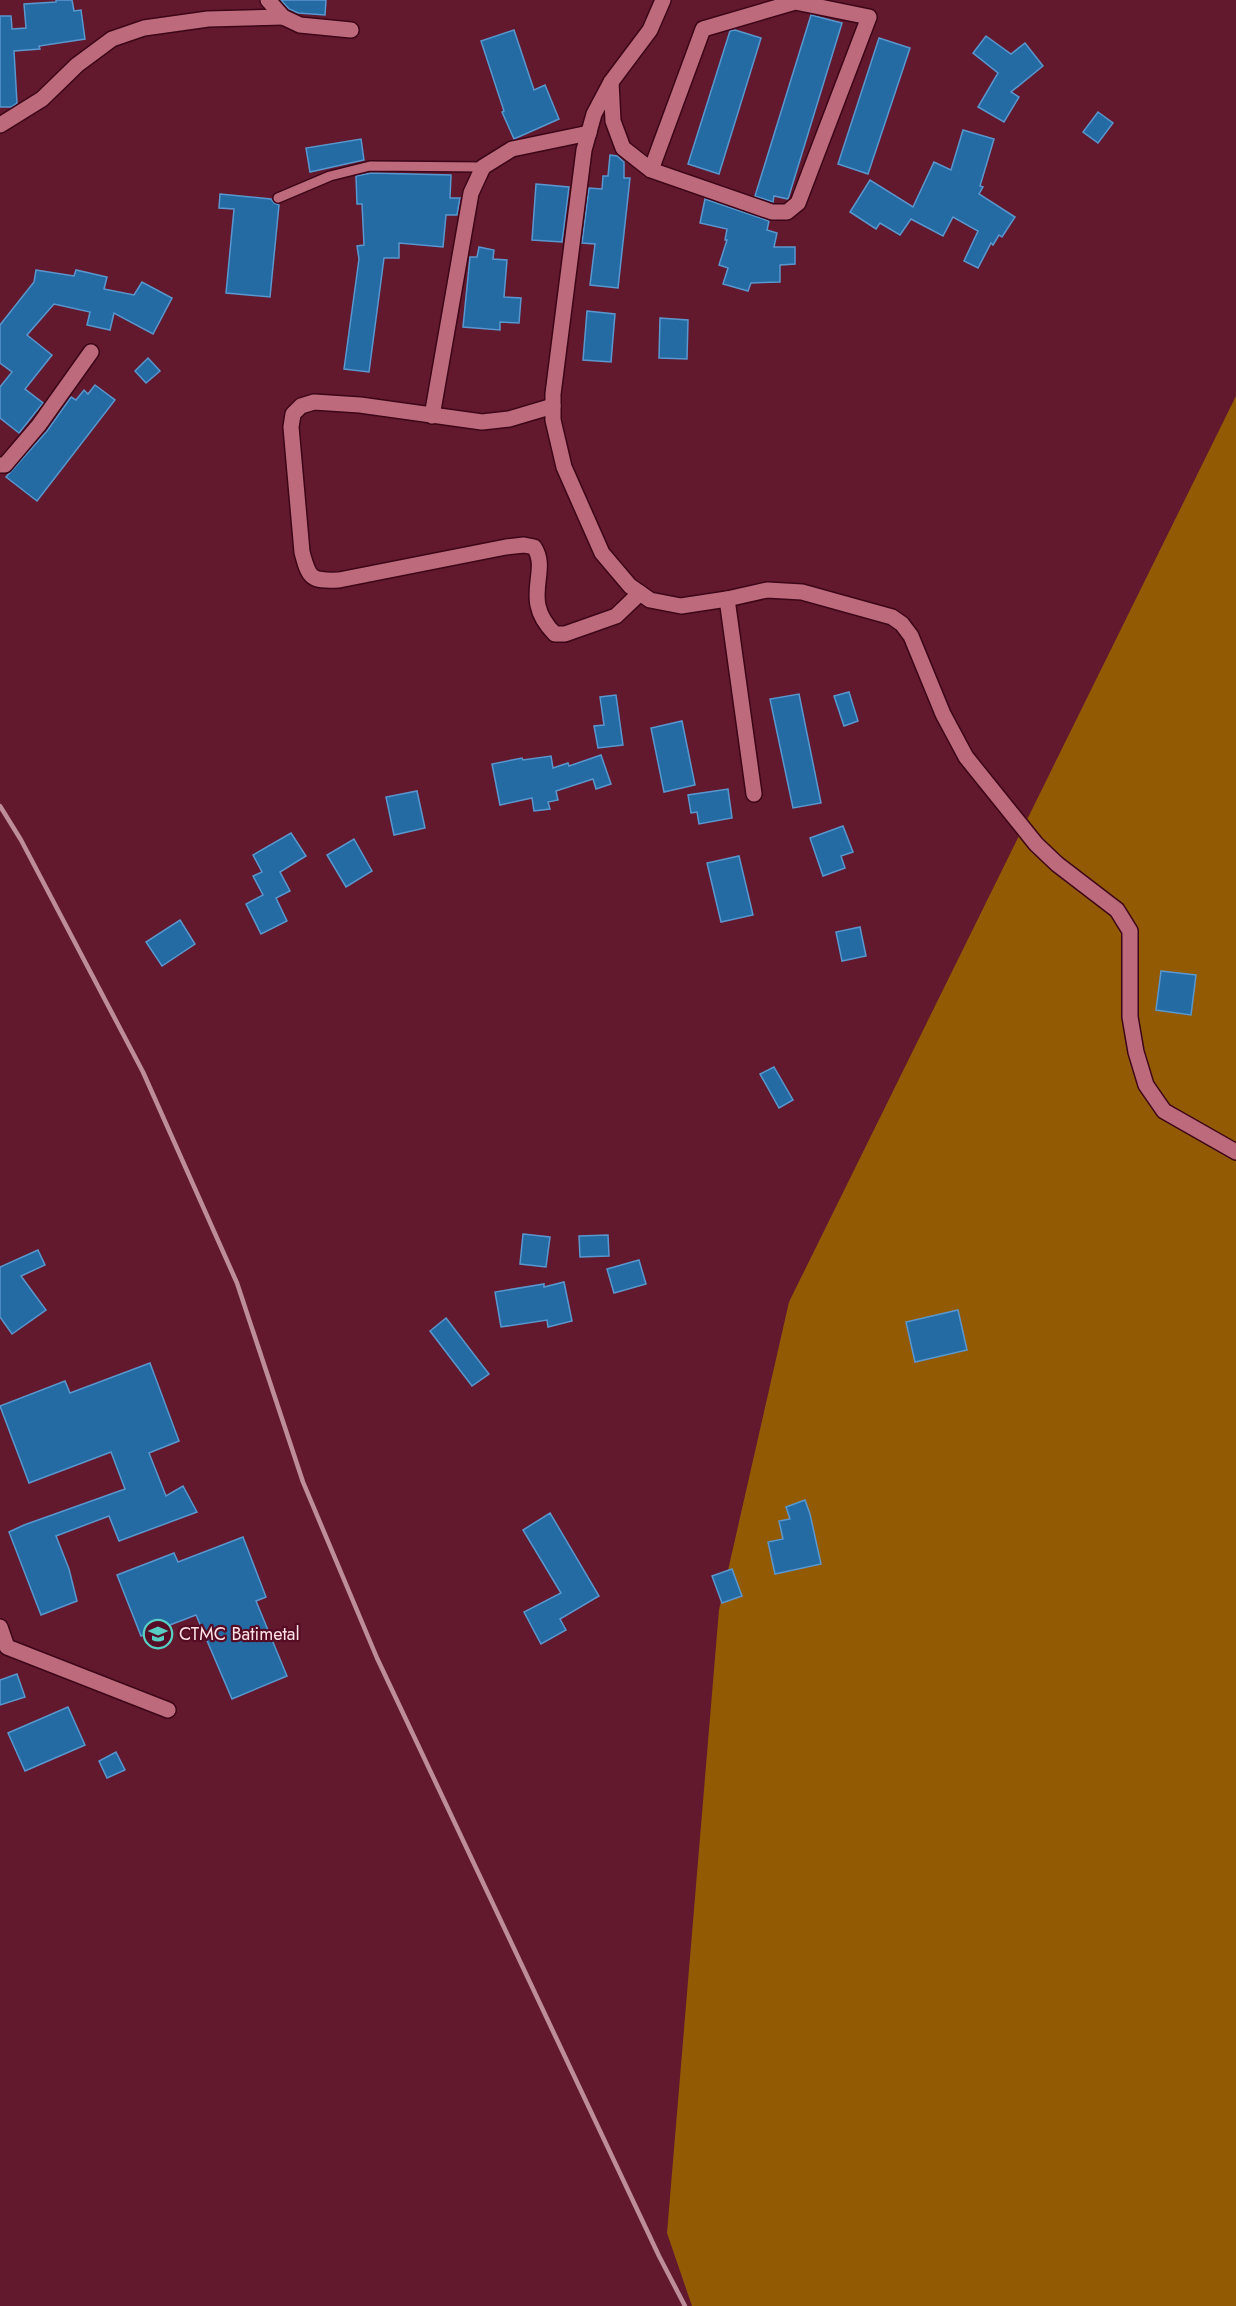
<svg xmlns="http://www.w3.org/2000/svg" width="1236" height="2306" font-family="Jost,sans-serif">
  <rect width="100%" height="100%" fill="#62192e"/>
  <path fill="#935a04" d="M1236,396V2306H692L667,2233L719,1610L789,1302Z"/>
  <g fill="#256ba3" stroke="#5997ce" stroke-width="1.5">
    <path d="M56,0H72L74,11L81,10L85,39L39,46L40,49L14,51L17,103L11,107H0V16H11L12,29L26,28L24,4L56,2Z"/>
    <path d="M281,0H326L325,15L298,13L289,9Z"/>
    <path d="M811,15L842,23L788,199L774,196L773,202L755,196Z"/>
    <path d="M514,30L534,90L545,85L559,119L514,139L502,112L504,111L481,41Z"/>
    <path d="M735,30L761,38L719,174L688,164L730,31Z"/>
    <path d="M986,36L1011,54L1025,43L1043,66L1011,92L1019,97L1004,122L978,107L998,73L973,53Z"/>
    <path d="M879,38L910,48L868,174L838,164Z"/>
    <path d="M1098,112L1113,123L1098,143L1083,132Z"/>
    <path d="M963,130L994,139L980,186L983,187L979,194L1015,217L1002,237L999,235L993,245L991,243L978,268L964,261L978,231L953,217L943,236L911,219L900,235L880,223L876,229L850,212L870,180L913,207L934,162L951,170Z"/>
    <path d="M361,139L364,160L310,172L306,148Z"/>
    <path d="M610,155L617,156L624,162V178H630L618,288L590,285L595,244L582,243L589,188L602,189L603,176H608Z"/>
    <path d="M371,173L451,175L450,198H460L457,215H446L443,247L399,243V258H384L369,372L344,369L359,259L357,246L364,245L362,204H357L356,176Z"/>
    <path d="M536,184L569,187L562,242L532,240Z"/>
    <path d="M220,194L271,199L274,203L279,205L270,297L226,293L234,209L219,208Z"/>
    <path d="M705,199L769,221L767,230L777,233L774,247H795V264L780,265V282L751,283L748,291L723,284L728,268L719,265L727,240H725L727,229L700,223Z"/>
    <path d="M479,247L494,250L493,259L507,260L504,297L521,298L519,323L500,322V330L463,327L470,257H477Z"/>
    <path d="M36,270L74,276L76,270L107,277L104,289L134,295L142,282L172,298L153,334L114,313L110,330L87,325L90,312L54,304L27,335L52,355L25,389L43,403L19,433L0,418V387L12,372L0,363V325L34,282Z"/>
    <path d="M587,311L615,314L611,362L583,360Z"/>
    <path d="M660,318L688,320L687,359L659,358Z"/>
    <path d="M148,358L160,371L146,383L135,371Z"/>
    <path d="M95,385L115,400L37,501L6,477L47,431L71,397L76,400L84,390L88,394Z"/>
    <path d="M849,692L858,721L844,726L834,696Z"/>
    <path d="M799,694L821,803L793,808L770,699Z"/>
    <path d="M616,695L623,745L598,748L594,726L604,725L600,697Z"/>
    <path d="M682,721L695,785L664,792L651,728Z"/>
    <path d="M601,755L611,784L596,789L593,779L556,791L558,800L548,802L550,809L534,811L532,798L500,805L492,764L522,758L523,760L551,756L553,768L568,763L569,766Z"/>
    <path d="M728,789L732,818L699,824L697,812L691,813L688,795Z"/>
    <path d="M417,791L425,828L394,835L386,797Z"/>
    <path d="M843,826L853,852L841,856L845,868L823,876L810,838Z"/>
    <path d="M291,833L306,856L280,872L290,891L276,898L287,921L261,934L246,904L263,895L253,876L262,872L253,855Z"/>
    <path d="M354,839L372,871L346,887L327,855Z"/>
    <path d="M739,856L753,915L721,922L707,863Z"/>
    <path d="M180,920L195,944L162,966L146,942Z"/>
    <path d="M860,927L866,956L842,961L836,932Z"/>
    <path d="M1161,971L1196,975L1191,1015L1156,1010Z"/>
    <path d="M774,1067L793,1100L779,1108L760,1074Z"/>
    <path d="M523,1234L550,1237L546,1267L520,1264Z"/>
    <path d="M608,1235L609,1256L580,1257L579,1236Z"/>
    <path d="M38,1250L45,1265L21,1276L46,1310L12,1334L0,1317V1267Z"/>
    <path d="M639,1260L646,1284L614,1293L607,1269Z"/>
    <path d="M564,1282L572,1321L548,1327L547,1320L501,1327L495,1292L544,1284V1287Z"/>
    <path d="M958,1310L967,1350L915,1362L906,1322Z"/>
    <path d="M446,1318L489,1374L472,1386L430,1331Z"/>
    <path d="M150,1363L179,1441L149,1453L166,1496L183,1486L197,1512L119,1541L109,1516L56,1536L69,1569L77,1601L41,1615L9,1532L24,1525L125,1489L111,1452L29,1483L0,1406L65,1381L70,1393Z"/>
    <path d="M805,1500L810,1514L821,1564L775,1574L768,1542L783,1539L779,1521L790,1519L786,1507Z"/>
    <path d="M550,1513L599,1596L560,1619L566,1630L541,1644L524,1612L561,1593L523,1530Z"/>
    <path d="M243,1537L266,1597L256,1601L287,1676L232,1699L196,1615L141,1636L117,1575L174,1553L178,1562Z"/>
    <path d="M732,1569L742,1596L722,1603L712,1576Z"/>
    <path d="M17,1674L25,1697L0,1705V1680Z"/>
    <path d="M68,1707L85,1745L25,1771L8,1733Z"/>
    <path d="M116,1752L125,1770L107,1778L99,1761Z"/>
  </g>
  <g fill="none" stroke-linecap="round" stroke-linejoin="round">
    <g stroke="#3d0618" stroke-width="12">
      <path id="service" d="M278,198L330,176L370,166L483,167"/>
    </g>
    <g stroke="#3d0618" stroke-width="18">
      <g id="minor">
        <path d="M268,0L283,17L300,25L351,30"/>
        <path d="M663,0L650,30L611,82L594,114L584,150L553,394V420L564,467L602,553L630,586L650,600L681,606L727,599L767,590L802,592L892,617L902,624L911,636L943,714L966,757L1036,844L1057,864L1117,910L1130,931V1017L1136,1052L1146,1085L1164,1111L1236,1152"/>
        <path d="M611,82L613,121L623,148L651,170L772,212H787L798,203L869,17L795,2L703,29L651,170"/>
        <path d="M0,125L42,99L77,65L112,39L144,28L208,19L283,17"/>
        <path d="M553,406L509,419L482,422L360,405L314,402L301,406L293,414L291,427L302,552C309,579 311,581 339,580L506,547L524,545L534,547C551,572 519,599 555,634H565L616,616L640,593"/>
        <path d="M432,416L471,193L483,167L512,149L589,133"/>
        <path d="M0,465H5L39,425L91,352"/>
        <path d="M727,599L754,794"/>
        <path d="M0,1627L7,1647L168,1710"/>
      </g>
    </g>
    <use href="#service" stroke="#bd6b7c" stroke-width="9"/>
    <use href="#minor" stroke="#bd6b7c" stroke-width="15"/>
    <path stroke="#bd8e99" stroke-width="4.5" d="M0,806L21,840L143,1072L237,1283L303,1482L377,1658L659,2256L685,2306"/>
  </g>
  <defs>
    <g id="university-ring" transform="scale(1.5)"><circle r="9.5" fill="#550c24" stroke="#56cec3" stroke-width="1.5"/><path d="M0-5L7-2L0 1L-7-2ZM-4 1L0 2.5L4 1V4Q0 6-4 4Z" fill="#56cec3"/></g>
  </defs>
  <g fill-rule="evenodd">
    <use href="#university-ring" x="158" y="1634"/>
  </g>
  <g text-anchor="middle" dominant-baseline="central" stroke-width="4.5" stroke-linejoin="round" paint-order="stroke">
    <g font-size="18" fill="#fee2e6" stroke="#550c24" text-anchor="start">
      <text x="179" y="1634">CTMC Batimetal</text>
    </g>
  </g>
</svg>
